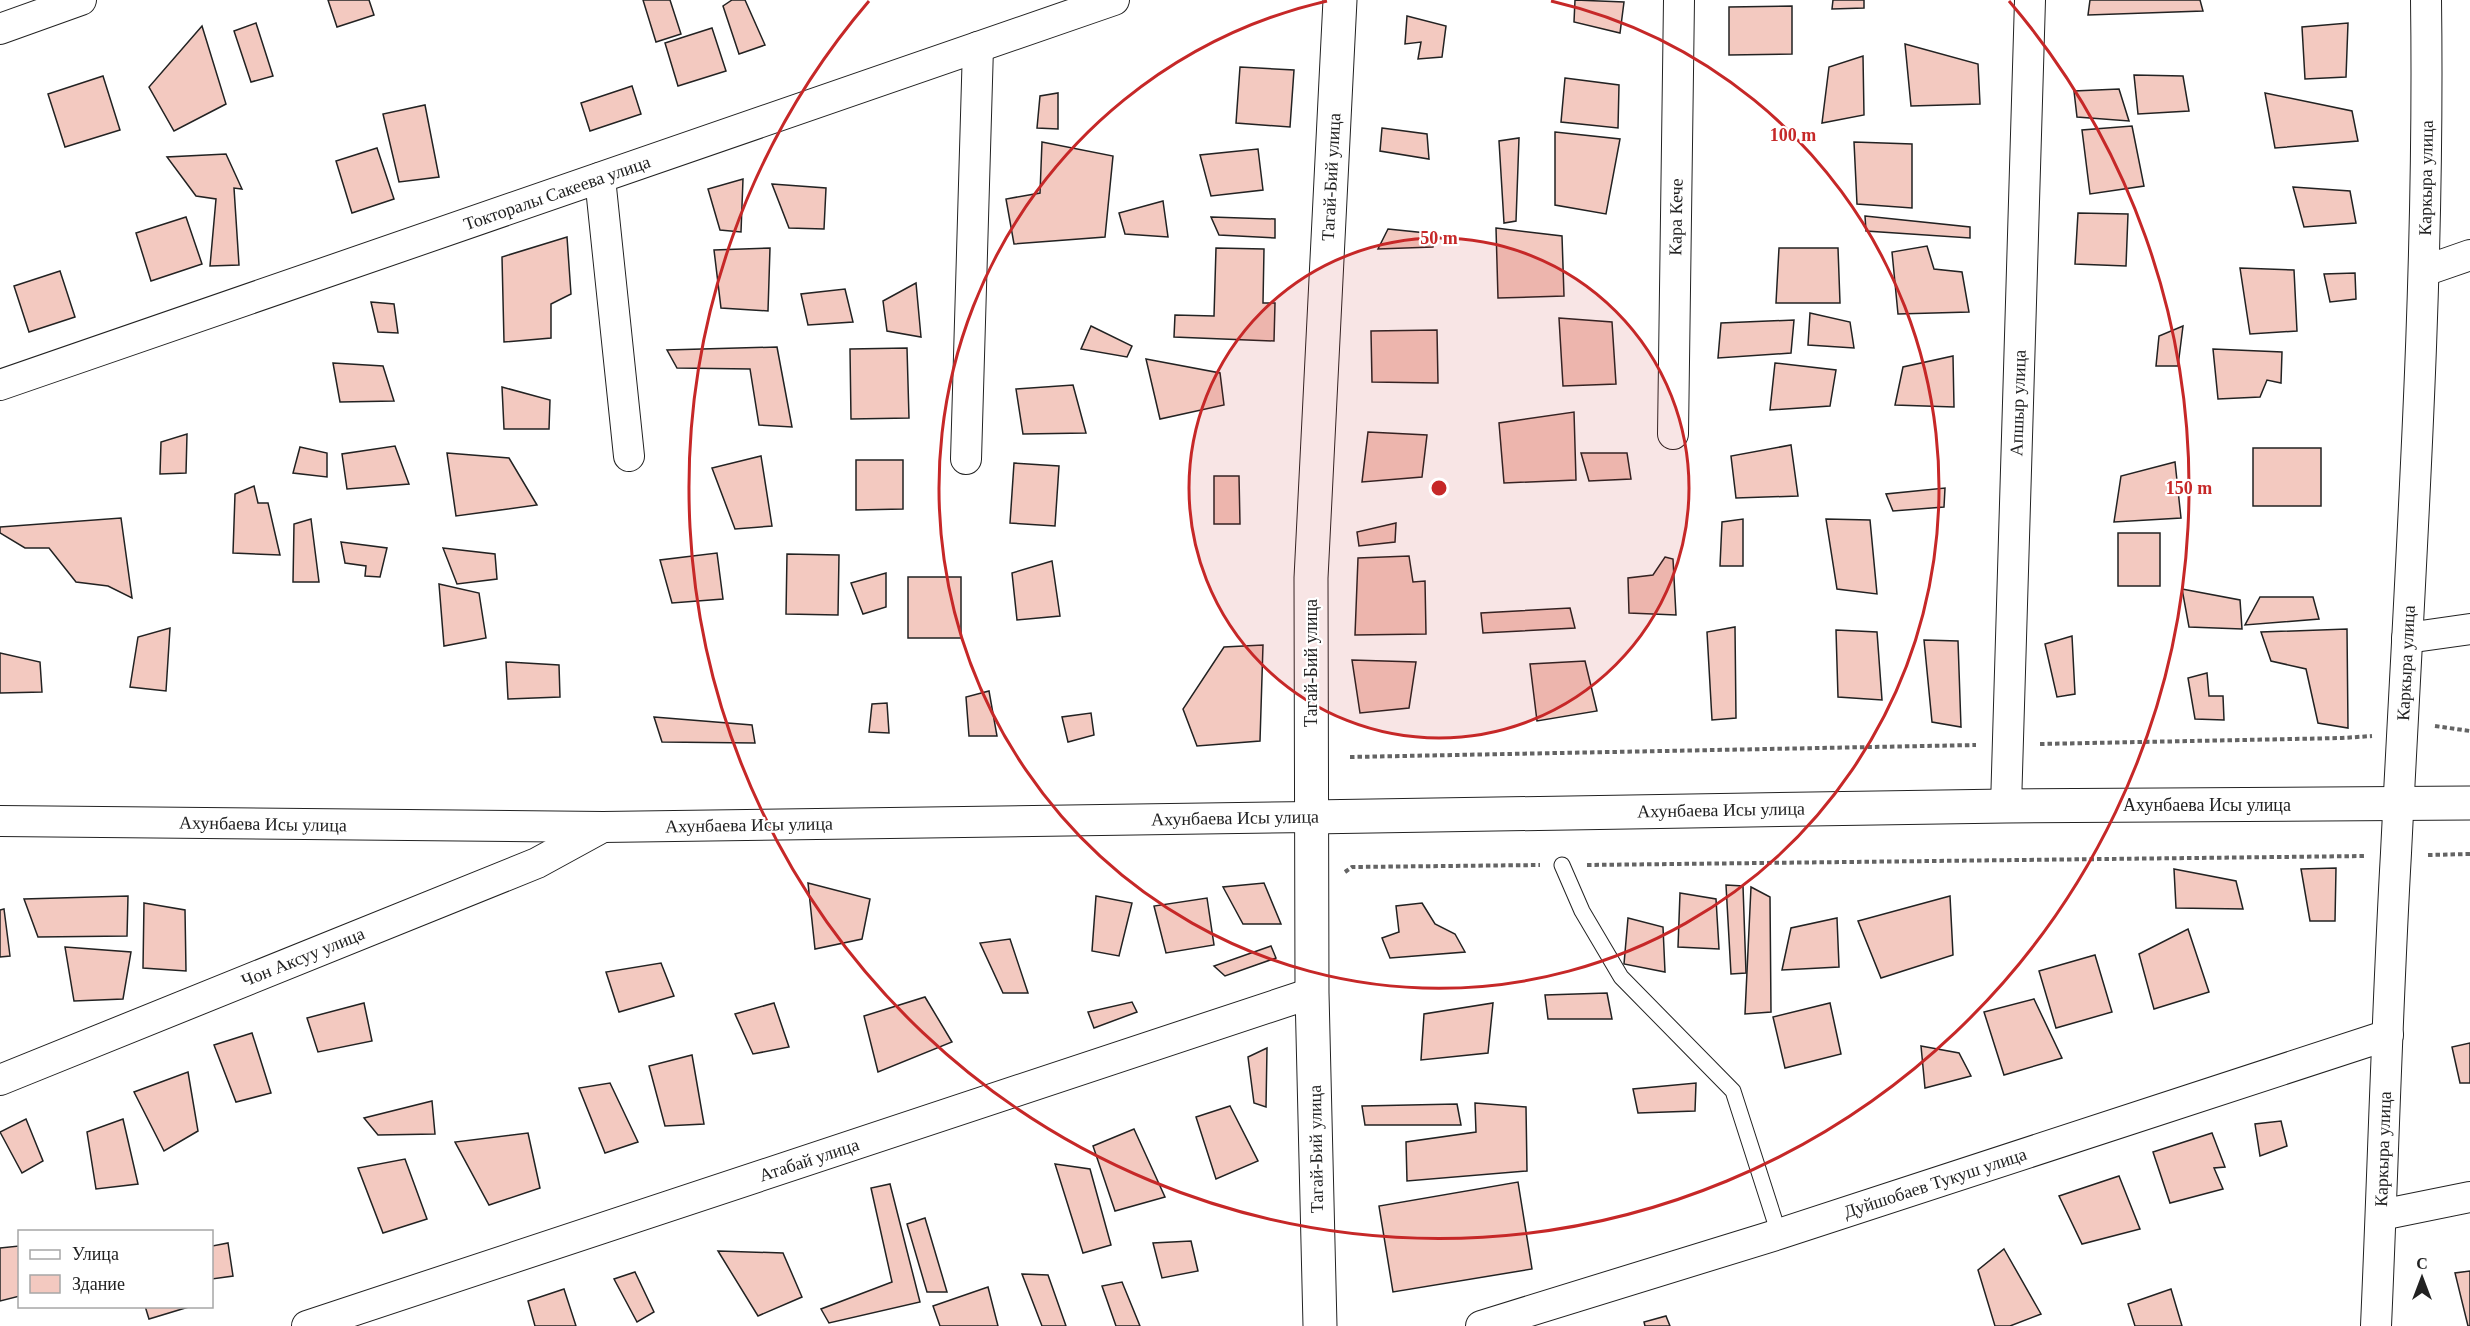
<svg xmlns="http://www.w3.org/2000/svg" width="2470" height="1326" font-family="'Times New Roman',serif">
  <rect width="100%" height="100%" fill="#fff"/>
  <g fill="#f3c9c0" stroke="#222" stroke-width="1.5">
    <path d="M328,0H369L374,15L337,27Z"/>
    <path d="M643,0H670L681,34L656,42Z"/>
    <path d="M732,0H745L765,45L739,54L723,6Z"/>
    <path d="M1575,0L1624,2L1620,33L1574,22Z"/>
    <path d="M1833,0H1864V8L1832,9Z"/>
    <path d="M2090,0H2200L2203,11L2088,15Z"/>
    <path d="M1792,6V54L1729,55V7Z"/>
    <path d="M1407,16L1446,26L1442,57L1418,59L1421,42L1405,44Z"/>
    <path d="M256,23L273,76L251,82L234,31Z"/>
    <path d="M2348,23L2346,77L2305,79L2302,27Z"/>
    <path d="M202,26L226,104L174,131L149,87Z"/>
    <path d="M712,28L726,71L678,86L665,43Z"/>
    <path d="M1905,44L1978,64L1980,104L1911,106Z"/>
    <path d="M1863,56L1864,115L1822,123L1829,67Z"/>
    <path d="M1240,67L1294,70L1290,127L1236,123Z"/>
    <path d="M2134,75L2183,76L2189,111L2138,114Z"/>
    <path d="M103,76L120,130L65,147L48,94Z"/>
    <path d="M1565,78L1619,85L1618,128L1561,122Z"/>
    <path d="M632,86L641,114L590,131L581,103Z"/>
    <path d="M2119,89L2129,121L2077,117L2074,91Z"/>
    <path d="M1058,93V129L1037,128L1040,96Z"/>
    <path d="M2265,93L2352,111L2358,141L2275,148Z"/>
    <path d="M425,105L439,177L399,182L383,114Z"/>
    <path d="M2132,126L2144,186L2090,194L2082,130Z"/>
    <path d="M1382,128L1427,134L1429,159L1380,151Z"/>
    <path d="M1555,132L1620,139L1606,214L1555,205Z"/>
    <path d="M1519,138L1516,221L1504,223L1499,141Z"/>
    <path d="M1042,142L1113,156L1105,237L1014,244L1006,199L1040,193Z"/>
    <path d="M1854,142L1912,144V208L1857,204Z"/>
    <path d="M377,148L394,199L352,213L336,161Z"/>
    <path d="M1258,149L1263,190L1211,196L1200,155Z"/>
    <path d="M226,154L242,189L234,188L239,265L210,266L216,199L196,196L167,157Z"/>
    <path d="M743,179L741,232L720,230L708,189Z"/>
    <path d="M772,184L826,188L824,229L789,228Z"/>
    <path d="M2293,187L2350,191L2356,223L2304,227Z"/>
    <path d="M1163,201L1168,237L1125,234L1119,213Z"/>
    <path d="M2078,213L2128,214L2126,266L2075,264Z"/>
    <path d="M1865,216L1970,227V238L1866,231Z"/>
    <path d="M186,217L202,264L151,281L136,233Z"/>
    <path d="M1211,217L1275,219V238L1219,235Z"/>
    <path d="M1496,228L1562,236L1564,296L1498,298Z"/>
    <path d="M1388,229L1436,234L1433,247L1378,249Z"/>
    <path d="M567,237L571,294L551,304V338L504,342L502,257Z"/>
    <path d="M1927,246L1934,269L1962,272L1969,312L1898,314L1892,252Z"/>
    <path d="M770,248L768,311L721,308L714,250Z"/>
    <path d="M1216,248L1264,249L1263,303H1275L1274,341L1174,337L1175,315L1214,316Z"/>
    <path d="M1779,248H1838L1840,303H1776Z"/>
    <path d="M2240,268L2294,270L2297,331L2250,334Z"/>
    <path d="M60,271L75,317L29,332L14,286Z"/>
    <path d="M2355,273L2356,299L2330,302L2324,274Z"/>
    <path d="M916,283L921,337L887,331L883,301Z"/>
    <path d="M845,289L853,322L808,325L801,294Z"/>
    <path d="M371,302L394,304L398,333L378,332Z"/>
    <path d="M1810,313L1850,322L1854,348L1808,345Z"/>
    <path d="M1559,318L1612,322L1616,384L1563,386Z"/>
    <path d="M1794,320L1791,353L1718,358L1721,323Z"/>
    <path d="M1091,326L1132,346L1127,357L1081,349Z"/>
    <path d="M2183,326L2178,366H2156L2159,336Z"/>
    <path d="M1437,330L1438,383L1372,382L1371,331Z"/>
    <path d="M777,347L792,427L759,425L750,369L677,368L667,350Z"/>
    <path d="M907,348L909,418L851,419L850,349Z"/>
    <path d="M2213,349L2282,352L2281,383L2267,380L2260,397L2218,399Z"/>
    <path d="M1953,356L1954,407L1895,405L1903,367Z"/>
    <path d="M1146,359L1220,373L1224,405L1160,419Z"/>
    <path d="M333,363L383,366L394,401L340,402Z"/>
    <path d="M1775,363L1836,370L1830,406L1770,410Z"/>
    <path d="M1073,385L1086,433L1023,434L1016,389Z"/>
    <path d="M502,387L550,400L549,429H504Z"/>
    <path d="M1574,412L1576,480L1504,483L1499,423Z"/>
    <path d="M1368,432L1427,435L1422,477L1362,482Z"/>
    <path d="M187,434L186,473L160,474L161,442Z"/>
    <path d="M1791,445L1798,496L1736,498L1731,456Z"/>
    <path d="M395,446L409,484L347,489L342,454Z"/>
    <path d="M300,447L327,453V477L293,473Z"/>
    <rect x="2253" y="448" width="68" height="58"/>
    <path d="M447,453L509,458L537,505L456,516Z"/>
    <path d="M1581,453H1627L1631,479L1589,481Z"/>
    <path d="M761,456L772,526L735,529L712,468Z"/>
    <path d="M856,460H903V509L856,510Z"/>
    <path d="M2175,462L2181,518L2114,522L2121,476Z"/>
    <path d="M1014,463L1059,466L1055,526L1010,523Z"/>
    <path d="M1214,476H1239L1240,524H1214Z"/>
    <path d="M254,486L258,503H268L280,555L233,553L235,494Z"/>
    <path d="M1945,488L1944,507L1893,511L1886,494Z"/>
    <path d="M121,518L132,598L108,586L76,582L49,548H25L0,533V527Z"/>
    <path d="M311,519L319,582H293L294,524Z"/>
    <path d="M1743,519V566H1720L1722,522Z"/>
    <path d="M1826,519L1870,520L1877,594L1837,589Z"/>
    <path d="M1396,523L1395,542L1359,546L1357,532Z"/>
    <rect x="2118" y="533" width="42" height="53"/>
    <path d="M341,542L387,548L380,577L365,576L366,566L345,563Z"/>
    <path d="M443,548L495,554L497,579L457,584Z"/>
    <path d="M717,553L723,599L672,603L660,560Z"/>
    <path d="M787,554L839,555L838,615L786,614Z"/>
    <path d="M1409,556L1413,582L1425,581L1426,634L1355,635L1358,558Z"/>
    <path d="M1665,557L1673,559L1676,615L1629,613L1628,578L1653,575Z"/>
    <path d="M1052,561L1060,616L1017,620L1012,573Z"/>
    <path d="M886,573V607L863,614L851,583Z"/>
    <rect x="908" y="577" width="53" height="61"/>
    <path d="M439,584L479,593L486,638L444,646Z"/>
    <path d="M2182,589L2240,600L2242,629L2189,627Z"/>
    <path d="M2260,597H2313L2319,619L2245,625Z"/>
    <path d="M1570,608L1575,628L1483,633L1481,613Z"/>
    <path d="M1735,627L1736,718L1712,720L1707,632Z"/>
    <path d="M170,628L166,691L130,687L138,637Z"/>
    <path d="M2347,629L2348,728L2318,723L2306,669L2271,661L2261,632Z"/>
    <path d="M1836,630L1877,632L1882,700L1838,697Z"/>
    <path d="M2072,636L2075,694L2057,697L2045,644Z"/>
    <path d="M1924,640L1958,641L1961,727L1932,722Z"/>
    <path d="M1263,645L1260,741L1197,746L1183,709L1224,647Z"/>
    <path d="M0,653L40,662L42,692L0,693Z"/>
    <path d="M1352,660L1416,662L1409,708L1360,713Z"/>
    <path d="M1585,661L1597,711L1537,721L1530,664Z"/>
    <path d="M506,662L559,665L560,697L508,699Z"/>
    <path d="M2207,673L2209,696H2223L2224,720L2195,719L2188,678Z"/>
    <path d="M989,691L997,736H969L966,697Z"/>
    <path d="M887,703L889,733L869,732L872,704Z"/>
    <path d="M1091,713L1094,735L1068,742L1062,717Z"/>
    <path d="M654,717L752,725L755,743L662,742Z"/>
    <path d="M2336,868L2335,921H2310L2301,869Z"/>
    <path d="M2174,869L2236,881L2243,909L2176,908Z"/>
    <path d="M808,883L870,899L862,939L815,949Z"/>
    <path d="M1264,883L1281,924H1243L1223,887Z"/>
    <path d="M1726,885L1743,886L1746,973L1731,974Z"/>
    <path d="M1751,887L1770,897L1771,1012L1745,1014Z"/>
    <path d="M1680,893L1716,899L1719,949L1678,947Z"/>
    <path d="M128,896L127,936L38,937L24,899Z"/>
    <path d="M1096,896L1132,903L1119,956L1092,951Z"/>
    <path d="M1950,896L1953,955L1881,978L1858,921Z"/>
    <path d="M1207,898L1214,945L1166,953L1154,906Z"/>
    <path d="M144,903L185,910L186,971L143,968Z"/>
    <path d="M1422,903L1435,924L1455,934L1465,952L1390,958L1382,938L1399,932L1396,906Z"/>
    <path d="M4,909L10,956L0,957V910Z"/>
    <path d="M1628,918L1663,927L1665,972L1624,964Z"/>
    <path d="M1837,918L1839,967L1782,970L1791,928Z"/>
    <path d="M2188,929L2209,992L2154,1009L2139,954Z"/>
    <path d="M1010,939L1028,993H1003L980,943Z"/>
    <path d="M1271,946L1276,958L1225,976L1214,966Z"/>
    <path d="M65,947L131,952L123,999L74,1001Z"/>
    <path d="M2095,955L2112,1012L2056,1028L2039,971Z"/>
    <path d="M661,963L674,996L619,1012L606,972Z"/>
    <path d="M1607,993L1612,1019H1548L1545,995Z"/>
    <path d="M925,997L952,1042L878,1072L864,1016Z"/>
    <path d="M2034,999L2062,1058L2004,1075L1984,1012Z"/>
    <path d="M1132,1002L1137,1012L1094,1028L1088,1012Z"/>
    <path d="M364,1003L372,1041L318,1052L307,1018Z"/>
    <path d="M774,1003L789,1047L753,1054L735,1014Z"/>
    <path d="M1493,1003L1488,1053L1421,1060L1424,1014Z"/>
    <path d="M1830,1003L1841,1054L1785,1068L1773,1017Z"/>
    <path d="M252,1033L271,1093L236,1102L214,1045Z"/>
    <path d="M2470,1043V1083H2460L2452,1047Z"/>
    <path d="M1921,1046L1959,1053L1971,1076L1925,1088Z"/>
    <path d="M1267,1048L1266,1107L1254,1103L1248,1057Z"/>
    <path d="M692,1055L704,1124L665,1126L649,1066Z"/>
    <path d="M188,1072L198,1131L164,1151L134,1092Z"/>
    <path d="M610,1083L638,1142L605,1153L579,1088Z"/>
    <path d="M1696,1083L1695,1111L1638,1113L1633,1089Z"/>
    <path d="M432,1101L435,1134L378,1135L364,1118Z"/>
    <path d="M1475,1103L1526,1107L1527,1171L1407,1181L1406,1142L1476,1132Z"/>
    <path d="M1457,1104L1461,1125H1365L1362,1106Z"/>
    <path d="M1230,1106L1258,1161L1216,1179L1196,1117Z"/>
    <path d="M26,1119L43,1161L22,1173L0,1132Z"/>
    <path d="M123,1119L138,1184L96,1189L87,1132Z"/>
    <path d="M2281,1121L2287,1146L2260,1156L2255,1124Z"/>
    <path d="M1134,1129L1165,1197L1115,1211L1093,1146Z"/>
    <path d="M528,1133L540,1188L489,1205L455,1142Z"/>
    <path d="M2212,1133L2225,1167L2214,1168L2223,1189L2170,1203L2153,1152Z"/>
    <path d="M405,1159L427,1219L383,1233L358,1168Z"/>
    <path d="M1055,1164L1090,1169L1111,1245L1083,1253Z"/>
    <path d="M2119,1176L2140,1229L2082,1244L2059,1196Z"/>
    <path d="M1518,1182L1532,1269L1393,1292L1379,1206Z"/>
    <path d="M890,1184L920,1302L829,1323L821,1309L892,1282L871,1188Z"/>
    <path d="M925,1218L947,1292H927L907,1224Z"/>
    <path d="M1191,1241L1198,1271L1162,1278L1153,1243Z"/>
    <path d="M228,1243L233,1276L212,1279V1246Z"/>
    <path d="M19,1246L20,1296L0,1301V1248Z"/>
    <path d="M2004,1249L2041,1314L2010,1326H1995L1978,1270Z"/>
    <path d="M718,1251L783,1253L802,1297L758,1316Z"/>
    <path d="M2470,1271V1326H2468L2455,1273Z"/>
    <path d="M635,1272L654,1312L637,1322L614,1279Z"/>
    <path d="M1022,1274L1048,1275L1066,1326H1042Z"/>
    <path d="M1122,1282L1140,1326H1116L1102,1286Z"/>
    <path d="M988,1287L998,1326H940L933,1306Z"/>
    <path d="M564,1289L576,1326H535L528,1301Z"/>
    <path d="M2171,1289L2182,1326H2135L2128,1304Z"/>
    <path d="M145,1306H192L149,1319Z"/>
    <path d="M1666,1316L1670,1326H1645L1644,1322Z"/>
  </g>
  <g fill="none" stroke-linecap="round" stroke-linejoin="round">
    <g stroke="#222" stroke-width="17">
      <path id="service" d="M1562,865L1582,911L1621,977L1733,1091L1779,1234"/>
    </g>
    <g stroke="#222" stroke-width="32">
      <g id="minor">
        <path d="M0,29L81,0"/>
        <path d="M600,178L629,456"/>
        <path d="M2424,271L2470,255"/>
        <path d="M0,385L1114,0"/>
        <path d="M1673,434L1679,0"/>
        <path d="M966,459L978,47"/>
        <path d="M2407,638L2470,629"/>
        <path d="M2006,806L2030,0"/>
        <path d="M0,821L603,827L1311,817"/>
        <path d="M0,1080L537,863L601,828"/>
        <path d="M2381,1215L2470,1197"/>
        <path d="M307,1326L1312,993"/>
        <path d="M1481,1326L1779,1234L2388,1035"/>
        <path d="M2376,1326C2383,1168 2387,1011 2396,853C2410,569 2430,285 2426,0"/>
      </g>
    </g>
    <g stroke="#222" stroke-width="35">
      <g id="tertiary">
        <path d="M1311,817L2006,806L2470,803"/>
        <path d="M1320,1326L1312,993L1311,578L1340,0"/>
      </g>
    </g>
    <g stroke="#646464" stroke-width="4" stroke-dasharray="4.5 3" stroke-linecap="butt">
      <path d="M2435,726L2470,731"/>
      <path d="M2040,744L2342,738L2372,736"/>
      <path d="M1350,757L1976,745"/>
      <path d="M2428,855L2470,854"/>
      <path d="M1587,865L2365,856"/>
      <path d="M1345,872L1352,867L1540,865"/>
    </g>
    <use href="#service" stroke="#fff" stroke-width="15"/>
    <use href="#minor" stroke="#fff" stroke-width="30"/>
    <use href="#tertiary" stroke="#fff" stroke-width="33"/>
  </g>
  <circle cx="1439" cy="488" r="250" fill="#c62828" fill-opacity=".12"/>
  <g fill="none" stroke="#c62828" stroke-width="3">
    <circle cx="1439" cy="488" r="250"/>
    <path d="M1551 1A500 500 0 1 1 1327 1"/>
    <path d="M2009 1A750 750 0 1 1 869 1"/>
  </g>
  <g text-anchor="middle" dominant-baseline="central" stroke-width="4.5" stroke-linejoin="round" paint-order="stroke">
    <g font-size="18" fill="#222" stroke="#fff">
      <text transform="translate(1331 177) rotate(-87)">Тагай-Бий улица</text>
      <text transform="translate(2426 178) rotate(-89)">Каркыра улица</text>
      <text transform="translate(557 193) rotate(-19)">Токторалы Сакеева улица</text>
      <text transform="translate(1676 217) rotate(-89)">Кара Кече</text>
      <text transform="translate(2018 403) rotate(-88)">Апшыр улица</text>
      <text transform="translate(1311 663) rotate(-90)">Тагай-Бий улица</text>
      <text transform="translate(2406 663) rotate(-87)">Каркыра улица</text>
      <text x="2207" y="805">Ахунбаева Исы улица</text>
      <text transform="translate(1721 810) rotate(-1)">Ахунбаева Исы улица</text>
      <text transform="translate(1235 818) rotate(-1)">Ахунбаева Исы улица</text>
      <text transform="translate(263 824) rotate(1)">Ахунбаева Исы улица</text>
      <text transform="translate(749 825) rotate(-1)">Ахунбаева Исы улица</text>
      <text transform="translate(303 957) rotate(-22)">Чон Аксуу улица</text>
      <text transform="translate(1316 1149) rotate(-91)">Тагай-Бий улица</text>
      <text transform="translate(2383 1149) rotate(-88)">Каркыра улица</text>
      <text transform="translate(809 1160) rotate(-18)">Атабай улица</text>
      <text transform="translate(1935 1183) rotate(-18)">Дуйшобаев Тукуш улица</text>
    </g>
  </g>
  <circle cx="1439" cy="488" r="9" fill="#c62828" stroke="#fff" stroke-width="3"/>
  <g font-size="18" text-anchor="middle" font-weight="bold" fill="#c62828" stroke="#fff" stroke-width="4.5" stroke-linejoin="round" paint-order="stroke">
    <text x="1793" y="141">100 m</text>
    <text x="1439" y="244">50 m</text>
    <text x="2189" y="494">150 m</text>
  </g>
  <rect x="18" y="1230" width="195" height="78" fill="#ffffff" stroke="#a7a7a7" stroke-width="1.5"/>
  <rect x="30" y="1250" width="30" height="9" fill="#ffffff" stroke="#a7a7a7" stroke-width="1.5"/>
  <text x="72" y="1260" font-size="18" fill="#222222">Улица</text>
  <rect x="30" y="1275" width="30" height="18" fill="#f3c9c0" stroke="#a7a7a7" stroke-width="1.5"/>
  <text x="72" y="1290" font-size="18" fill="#222222">Здание</text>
  <g transform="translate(2422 1278)" stroke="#ffffff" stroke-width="4.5" paint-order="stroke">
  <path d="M0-4.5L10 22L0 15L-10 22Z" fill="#222222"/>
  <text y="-9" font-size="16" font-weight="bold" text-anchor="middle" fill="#222222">С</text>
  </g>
</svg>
